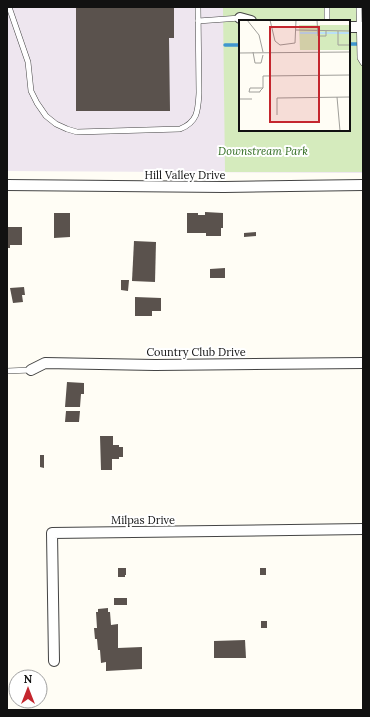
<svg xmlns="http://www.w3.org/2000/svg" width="370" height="717" font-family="Lora,serif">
  <rect width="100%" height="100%" fill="#fffdf5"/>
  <path fill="#eee6ef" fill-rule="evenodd" d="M7,7H363V173L7,171ZM240,21H349V130H240Z"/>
  <path fill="#d5ebbd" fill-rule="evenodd" d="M223,7H363V172H225ZM240,21H349V130H240Z"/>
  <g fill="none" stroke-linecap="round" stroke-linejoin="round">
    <g stroke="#3f96cf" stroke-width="3.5">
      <path d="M349,44H363"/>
      <path d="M225,45H240"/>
    </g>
  </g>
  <g fill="#5a524d">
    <path d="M76,7H174V38H169L170,111H76Z"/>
    <path d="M205,212L223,213V228H221V236H206V233H187V213H198V215H205Z"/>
    <path d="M54,213H70V237L54,238Z"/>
    <path d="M7,227H22V245H10V248H7Z"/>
    <path d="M256,232V236L244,237V233Z"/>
    <path d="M134,241L156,242L155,282L132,281Z"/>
    <path d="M225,268V278H210V269Z"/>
    <path d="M121,280H129L128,291L121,290Z"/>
    <path d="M24,287L25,295H22L23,302L13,303L10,288Z"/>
    <path d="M135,297L161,298V311H152V316H135Z"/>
    <path d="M67,382L84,383V394H81L80,407H65Z"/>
    <path d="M66,411H80L79,422H65Z"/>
    <path d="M100,436H113V445H119V447H123V457H119V459H112V470H101Z"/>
    <path d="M40,455H44V468L40,467Z"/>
    <path d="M118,568H126V575H125V577H118Z"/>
    <rect x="260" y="568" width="6" height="7"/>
    <rect x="114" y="598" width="13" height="7"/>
    <path d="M108,608V612H110L111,625L118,624V648L142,647V669L106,671V662L101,663L100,650H98L97,639H95L94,628H97L96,612H98V609Z"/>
    <rect x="261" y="621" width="6" height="7"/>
    <path d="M245,640L246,658H214V641Z"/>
  </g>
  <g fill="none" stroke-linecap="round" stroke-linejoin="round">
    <g stroke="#444" stroke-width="6">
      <g id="service">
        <path d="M9,7L28,62L31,91L37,103L46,116L56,124L67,129L77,132L180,129C198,122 198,110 199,93L198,7"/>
        <path d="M359,7L360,58L363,63"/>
        <path d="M198,21L240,18"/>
        <path d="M327,21V7"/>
        <path d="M7,371L31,370"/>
      </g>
    </g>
    <g stroke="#444" stroke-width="12">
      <g id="minor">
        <path d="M240,18L251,21"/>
        <path d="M349,27H363"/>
        <path d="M7,185L224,187L363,185"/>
        <path d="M31,370L45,363L155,365L363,363"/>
        <path d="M54,661L52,533L363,529"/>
      </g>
    </g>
    <use href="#service" stroke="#fff" stroke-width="5"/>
    <use href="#minor" stroke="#fff" stroke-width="10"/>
  </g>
  <g text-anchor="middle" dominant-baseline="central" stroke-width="4" stroke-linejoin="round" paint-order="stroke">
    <g font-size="11" font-style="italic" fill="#2f6b1f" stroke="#fff">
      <text x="263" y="151">Downstream Park</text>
    </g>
    <g font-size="11" fill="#111" stroke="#fff">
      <text x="185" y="175">Hill Valley Drive</text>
      <text x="196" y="352">Country Club Drive</text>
      <text x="143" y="520">Milpas Drive</text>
    </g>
  </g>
  <g transform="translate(239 20)">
    <rect width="111" height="111" fill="#fffdf5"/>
    <path d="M60,5H111V30H61Z" fill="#d5ebbd"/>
    <path fill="none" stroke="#b9e0f7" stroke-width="2" d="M61,13H111"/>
    <path fill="none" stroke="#a09f9a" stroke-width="1" d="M8,0L20,15L24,32M31,0L36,21L41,25L56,23L57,0M78,0L79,16H87V11M57,10L111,11M99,11V25H111M14,32L16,43H22L24,35M0,33L111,32M24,68H11L10,72H21V71L24,68V56L111,55M98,77L101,111M0,79H13M38,95V78L111,77"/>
    <path fill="#c4262e" fill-opacity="0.15" stroke="#c4262e" stroke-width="2" d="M31,7H80V102H31Z"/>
    <rect width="111" height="111" fill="none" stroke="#111" stroke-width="2"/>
  </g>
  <rect width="370" height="717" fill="none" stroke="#111111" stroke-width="16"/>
  <g transform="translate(28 689)"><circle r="19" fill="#ffffff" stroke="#a0a0a0"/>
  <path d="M0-3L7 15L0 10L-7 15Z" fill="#c4262e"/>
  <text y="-6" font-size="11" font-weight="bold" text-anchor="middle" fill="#111111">N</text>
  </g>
</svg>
